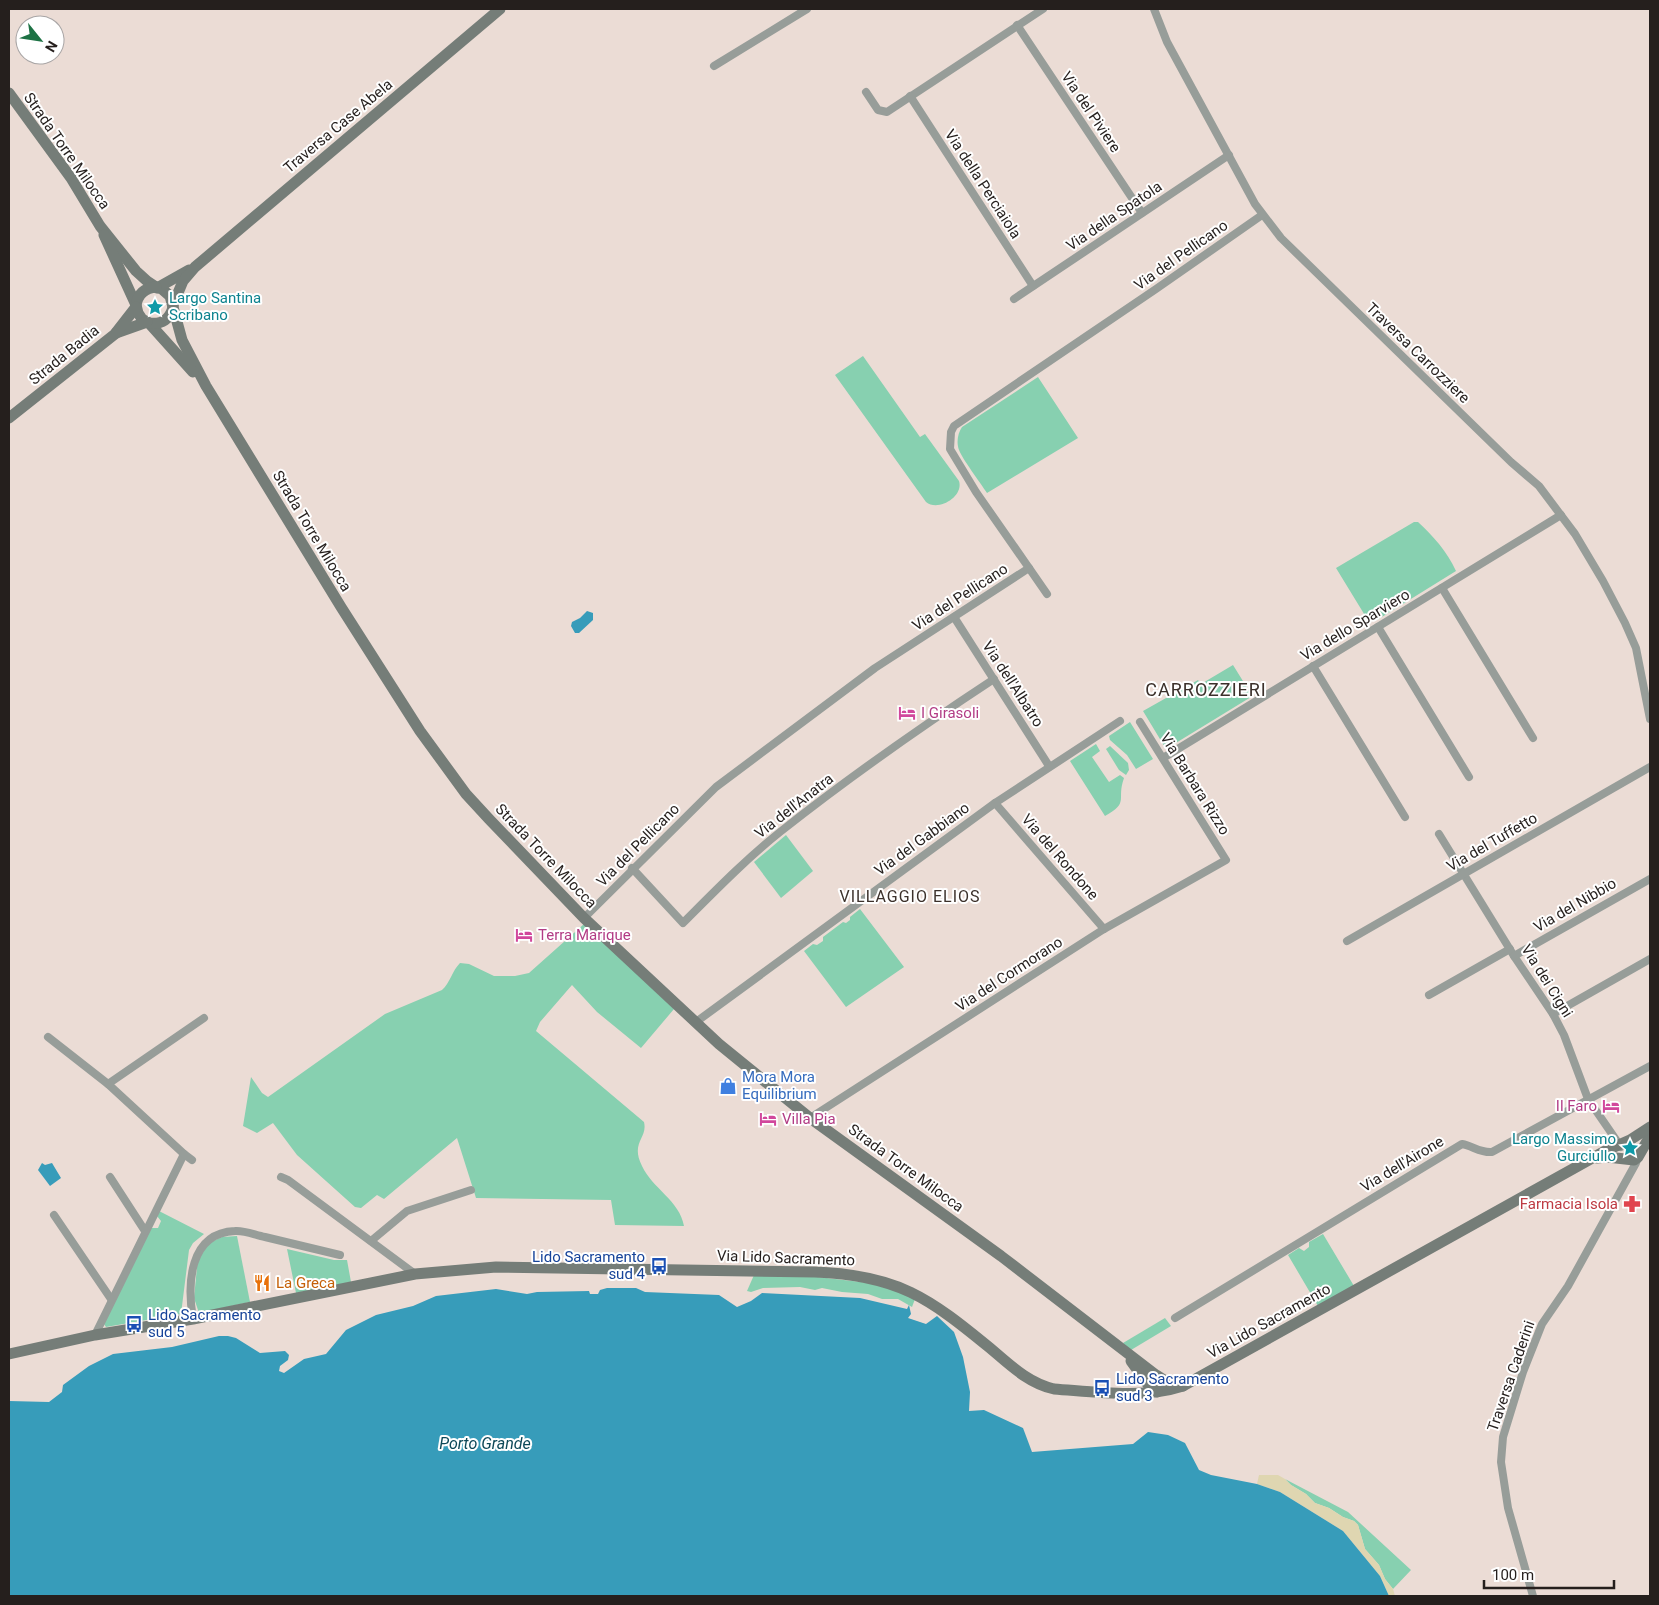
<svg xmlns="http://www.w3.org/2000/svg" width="1659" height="1605" font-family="Roboto,sans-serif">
  <rect width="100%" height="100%" fill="#ebdcd5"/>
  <g fill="#87d0b0">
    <path d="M863,356L920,437L925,434L959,481C964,497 938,512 926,502L835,375Z"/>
    <path d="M1038,377L1078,438L987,493C980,482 963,460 959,450C956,442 958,433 962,427Z"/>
    <path d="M1414,522H1418C1433,536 1447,551 1456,571L1377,620L1374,615L1370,618L1371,621L1369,622L1336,568Z"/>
    <path d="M1233,665L1251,694V697L1166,749L1143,711L1198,680L1201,684Z"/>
    <path d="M1130,722L1153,759L1136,769L1127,755L1110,740L1109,736Z"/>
    <path d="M1096,744L1100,751L1092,757L1109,782L1120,775L1124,778C1116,800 1130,802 1105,816L1070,761Z"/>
    <path d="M1110,746L1128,763L1129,770L1126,775L1119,770L1106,749Z"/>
    <path d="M786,835L813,871L781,898L754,862Z"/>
    <path d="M860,909L904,967L846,1007L804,951L813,944L817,945L823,941V937L843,922L846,923L850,920V917Z"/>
    <path d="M584,924L674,1009L641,1048L597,1012L572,985L540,1022L536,1031L644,1122C648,1139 630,1142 642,1166C652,1188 680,1201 684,1226L615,1225L611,1200L476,1198L457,1138L384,1199L377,1195L361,1208L355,1207L297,1155L273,1123L257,1133L243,1126L251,1077L262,1093L268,1097L385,1014L442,990C450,983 452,971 460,963L469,964L494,976H515L529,973Z"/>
    <path d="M159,1211L204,1234L193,1243L189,1250L181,1314L106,1327L104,1324L151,1228H158L161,1221L157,1216Z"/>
    <path d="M1323,1234L1354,1286L1318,1306L1288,1255L1299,1248L1304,1251L1309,1247V1242Z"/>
    <path d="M237,1236L250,1302L199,1313L194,1298L198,1257L209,1243L222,1237Z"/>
    <path d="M287,1249L334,1260H347L351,1282L296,1293Z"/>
    <path d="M754,1275L818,1277L878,1284L915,1299L912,1307L898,1299H882L868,1294L842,1292L822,1288L815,1290L800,1287L763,1288L751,1292L747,1291Z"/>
    <path d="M1165,1318L1171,1326L1131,1350L1123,1343Z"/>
    <path d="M1285,1479L1348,1512L1411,1570L1393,1589L1385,1579L1379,1565L1365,1549L1358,1525L1354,1521L1343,1517L1329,1508L1315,1503L1306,1494L1291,1485Z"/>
  </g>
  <path fill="#dfd6b1" d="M1259,1475H1278L1285,1479L1291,1485L1306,1494L1315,1503L1329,1508L1343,1517L1354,1521L1358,1525L1365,1549L1379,1565L1385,1579L1393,1589L1395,1596H1389L1380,1576L1343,1531L1280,1492L1257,1484Z"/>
  <g fill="#379cba">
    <path d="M587,611L593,613V620L579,633H575L571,626L572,622L580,618Z"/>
    <path d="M42,1163L45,1165L52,1163L61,1178L50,1186L38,1170Z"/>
    <path d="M607,1288H636L645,1292L719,1295L737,1307L751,1301L762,1293L860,1298L907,1309L909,1305L911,1314L908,1318L926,1324L937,1316L954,1332L963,1357L970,1392L969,1411L984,1410L1023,1428L1032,1452L1133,1444L1148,1432L1168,1435L1185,1443L1199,1470L1211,1475L1257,1484L1280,1492L1343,1531L1380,1576L1389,1596H9V1401L49,1402L62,1392L63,1385L89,1366L113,1354L172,1347L219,1336H228L236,1338L260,1353L285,1351L289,1355L288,1360L280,1366L279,1371L284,1373L304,1359L326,1354L346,1330L376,1315L413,1306L436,1296L496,1289L527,1294L537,1292L589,1291L590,1294H598L600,1290Z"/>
  </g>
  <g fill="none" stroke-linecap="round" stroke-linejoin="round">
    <g stroke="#979d99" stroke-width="8">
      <path d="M1154,9L1167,42L1255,204L1281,238L1511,462L1539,486L1575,534L1603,581L1625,623L1636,648L1650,719"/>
      <path d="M1017,25L1142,213"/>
      <path d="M714,66L807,9"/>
      <path d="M866,92L878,110L887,112L1043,9"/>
      <path d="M910,96L1033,286"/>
      <path d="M1014,299L1229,155"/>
      <path d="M1029,568L1047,594"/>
      <path d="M1442,588L1533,738"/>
      <path d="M954,617L1049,766"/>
      <path d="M1378,627L1469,777"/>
      <path d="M1313,666L1405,817"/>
      <path d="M1163,758L1561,515"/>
      <path d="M995,803L1104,929"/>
      <path d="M1439,834L1514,956L1553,1014L1564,1035L1588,1099L1621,1147"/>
      <path d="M632,868L683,923C714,892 745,860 780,832C848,778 921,727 994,679"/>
      <path d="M584,918L716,787L875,668L1029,568L976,492L950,449L951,432L954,426L1156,289L1262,215"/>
      <path d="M1347,941L1650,767"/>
      <path d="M1514,956L1650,879"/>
      <path d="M1429,995L1510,949"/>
      <path d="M1553,1014L1650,959"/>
      <path d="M696,1022L995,803L1120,721"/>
      <path d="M48,1037L108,1084L184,1154L95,1335"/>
      <path d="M108,1084L204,1018"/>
      <path d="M810,1118L1104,929L1226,860L1140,722"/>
      <path d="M184,1154L192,1160"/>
      <path d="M110,1177L145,1231"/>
      <path d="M281,1177L288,1180L415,1274"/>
      <path d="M54,1215L111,1299"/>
      <path d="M371,1241L407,1211L471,1190"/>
      <path d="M1175,1318L1462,1144C1473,1146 1480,1153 1492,1152L1650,1066"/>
      <path d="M193,1319C187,1284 189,1233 235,1231C244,1230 255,1235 265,1237C290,1243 315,1249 340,1255"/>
      <path d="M1533,1596L1508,1508L1501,1462L1503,1437L1523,1372L1542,1324L1568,1286L1636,1163L1638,1157"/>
    </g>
    <g stroke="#757d78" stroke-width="11">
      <path d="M9,93L71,178L100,226L136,271L147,281L156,287L162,289L170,296L182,340L206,386L341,607L420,731L466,794L489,819L584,918L719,1044L810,1118L1001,1256L1156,1375L1167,1382L1183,1386"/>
      <path d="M104,235L136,305L138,313L142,319L149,323L193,372"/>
      <path d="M157,288L189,270"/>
      <path d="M136,305C138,294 145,288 156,287"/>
      <path d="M173,305L183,281L195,267L500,9"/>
      <path d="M149,323C162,325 170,319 173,307"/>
      <path d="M116,333L147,322"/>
      <path d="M9,418L115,334L136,307"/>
      <path d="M1597,1158L1607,1157L1634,1160L1638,1157L1650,1136"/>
      <path d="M9,1354L95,1335L193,1319L415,1274L496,1267L815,1272C898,1275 929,1298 990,1348C1010,1365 1028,1383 1054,1389C1096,1392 1143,1399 1183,1386L1605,1151L1630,1140L1650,1127"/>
      <path d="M1131,1361L1149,1386L1157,1392"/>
    </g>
  </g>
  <defs>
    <g id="sight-bare" transform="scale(1.35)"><path d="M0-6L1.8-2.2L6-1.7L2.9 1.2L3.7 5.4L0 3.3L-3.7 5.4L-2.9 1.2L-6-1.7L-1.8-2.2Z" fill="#0f9aa8" stroke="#fff" stroke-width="2.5" paint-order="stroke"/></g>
    <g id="hotel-bare" transform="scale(1.35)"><path d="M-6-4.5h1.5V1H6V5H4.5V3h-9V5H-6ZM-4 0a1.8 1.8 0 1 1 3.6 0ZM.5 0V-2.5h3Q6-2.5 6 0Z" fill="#d1479c" stroke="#fff" stroke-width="2.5" paint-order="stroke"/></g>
    <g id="shop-bare" transform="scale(1.35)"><path d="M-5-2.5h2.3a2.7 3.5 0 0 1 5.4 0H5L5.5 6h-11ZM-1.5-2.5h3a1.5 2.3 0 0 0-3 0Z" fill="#3f7fe0" stroke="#fff" stroke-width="2.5" paint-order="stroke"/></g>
    <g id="pharmacy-bare" transform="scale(1.35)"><path d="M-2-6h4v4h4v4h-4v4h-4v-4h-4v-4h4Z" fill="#e0444e" stroke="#fff" stroke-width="2.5" paint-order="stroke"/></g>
    <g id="bus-bare" transform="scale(1.35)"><path d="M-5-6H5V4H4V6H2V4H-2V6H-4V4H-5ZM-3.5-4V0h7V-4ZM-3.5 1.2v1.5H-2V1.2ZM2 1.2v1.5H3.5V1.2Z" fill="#1a4fb4" stroke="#fff" stroke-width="2.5" paint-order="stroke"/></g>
    <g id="restaurant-bare" transform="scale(1.35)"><path d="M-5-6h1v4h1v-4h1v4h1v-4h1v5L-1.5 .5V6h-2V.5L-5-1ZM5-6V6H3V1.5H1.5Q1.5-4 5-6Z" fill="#e8710a" stroke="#fff" stroke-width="2.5" paint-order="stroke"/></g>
  </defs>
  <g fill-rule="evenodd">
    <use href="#sight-bare" x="155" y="307"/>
    <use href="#hotel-bare" x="907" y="713"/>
    <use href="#hotel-bare" x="524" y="935"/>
    <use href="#shop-bare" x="728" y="1086"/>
    <use href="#hotel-bare" x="1611" y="1106"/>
    <use href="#hotel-bare" x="768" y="1119"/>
    <use href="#sight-bare" x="1630" y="1148"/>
    <use href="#pharmacy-bare" x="1632" y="1204"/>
    <use href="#bus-bare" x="659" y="1266"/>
    <use href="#restaurant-bare" x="262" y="1283"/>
    <use href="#bus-bare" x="134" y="1324"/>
    <use href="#bus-bare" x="1102" y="1388"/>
  </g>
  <g text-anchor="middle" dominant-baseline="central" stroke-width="4" stroke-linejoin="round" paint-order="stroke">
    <g font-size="15" fill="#251f1d" stroke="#fff">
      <text transform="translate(1091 112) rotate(56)">Via del Piviere</text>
      <text transform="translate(338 126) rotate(-40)">Traversa Case Abela</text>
      <text transform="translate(67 151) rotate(55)">Strada Torre Milocca</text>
      <text transform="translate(983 184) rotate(57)">Via della Perciaiola</text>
      <text transform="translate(1114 216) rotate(-34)">Via della Spatola</text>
      <text transform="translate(1181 255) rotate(-35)">Via del Pellicano</text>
      <text transform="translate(1418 353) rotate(44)">Traversa Carrozziere</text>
      <text transform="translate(64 355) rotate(-39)">Strada Badia</text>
      <text transform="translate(312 531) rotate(59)">Strada Torre Milocca</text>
      <text transform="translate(960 597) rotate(-33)">Via del Pellicano</text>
      <text transform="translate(1355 625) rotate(-31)">Via dello Sparviero</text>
      <text transform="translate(1013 684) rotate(57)">Via dell'Albatro</text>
      <text transform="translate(1195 784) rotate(58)">Via Barbara Rizzo</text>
      <text transform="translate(794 806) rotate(-38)">Via dell'Anatra</text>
      <text transform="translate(922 839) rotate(-36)">Via del Gabbiano</text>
      <text transform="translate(1492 842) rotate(-30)">Via del Tuffetto</text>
      <text transform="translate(638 845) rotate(-45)">Via del Pellicano</text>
      <text transform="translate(546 856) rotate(46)">Strada Torre Milocca</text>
      <text transform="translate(1060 857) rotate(49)">Via del Rondone</text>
      <text transform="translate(1575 905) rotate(-30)">Via del Nibbio</text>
      <text transform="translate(1009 974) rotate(-33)">Via del Cormorano</text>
      <text transform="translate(1547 981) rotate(58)">Via dei Cigni</text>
      <text transform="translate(1402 1164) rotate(-31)">Via dell'Airone</text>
      <text transform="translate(906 1168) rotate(36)">Strada Torre Milocca</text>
      <text transform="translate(786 1258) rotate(2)">Via Lido Sacramento</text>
      <text transform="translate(1269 1321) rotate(-29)">Via Lido Sacramento</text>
      <text transform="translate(1511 1376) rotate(-71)">Traversa Caderini</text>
    </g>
    <g font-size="15" fill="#0d838f" stroke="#fff" text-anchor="start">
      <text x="169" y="298">Largo Santina<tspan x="169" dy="17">Scribano</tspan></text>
      <text x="1616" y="1139" text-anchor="end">Largo Massimo<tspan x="1616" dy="17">Gurciullo</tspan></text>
    </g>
    <g font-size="15" fill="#b23c85" stroke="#fff" text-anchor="start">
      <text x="921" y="713">I Girasoli</text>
      <text x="538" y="935">Terra Marique</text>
      <text x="1597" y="1106" text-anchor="end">Il Faro</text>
      <text x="782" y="1119">Villa Pia</text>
    </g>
    <g font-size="15" fill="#366cbe" stroke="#fff" text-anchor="start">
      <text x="742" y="1077">Mora Mora<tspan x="742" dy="17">Equilibrium</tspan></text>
    </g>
    <g font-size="15" fill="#be3a42" stroke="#fff" text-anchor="end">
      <text x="1618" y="1204">Farmacia Isola</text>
    </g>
    <g font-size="15" fill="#164399" stroke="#fff" text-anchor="start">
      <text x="645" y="1257" text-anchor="end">Lido Sacramento<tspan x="645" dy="17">sud 4</tspan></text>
      <text x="148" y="1315">Lido Sacramento<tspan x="148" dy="17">sud 5</tspan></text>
      <text x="1116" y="1379">Lido Sacramento<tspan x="1116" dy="17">sud 3</tspan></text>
    </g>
    <g font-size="15" fill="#c56008" stroke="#fff" text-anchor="start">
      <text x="276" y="1283">La Greca</text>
    </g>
    <g font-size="16" letter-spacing="1" fill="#3c312b" stroke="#fff">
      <text x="910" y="896">VILLAGGIO ELIOS</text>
    </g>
    <g font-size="16" font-style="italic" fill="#0d4858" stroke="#fff">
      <text x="485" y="1443">Porto Grande</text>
    </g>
    <g font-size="18" letter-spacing="1" fill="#3c312b" stroke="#fff">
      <text x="1206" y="689">CARROZZIERI</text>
    </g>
  </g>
  <rect width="1659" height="1605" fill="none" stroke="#251f1d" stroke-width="20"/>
  <g transform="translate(40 40) rotate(120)"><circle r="24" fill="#ffffff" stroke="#a8a5a5"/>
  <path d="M0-4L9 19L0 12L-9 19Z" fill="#1d7244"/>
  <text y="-8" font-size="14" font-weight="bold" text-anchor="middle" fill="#251f1d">N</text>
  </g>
  <path d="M1484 1580v8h130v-8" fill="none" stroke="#251f1d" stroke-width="2.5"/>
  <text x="1492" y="1580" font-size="15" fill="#251f1d" stroke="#ffffff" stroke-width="4" paint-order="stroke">100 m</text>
</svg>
